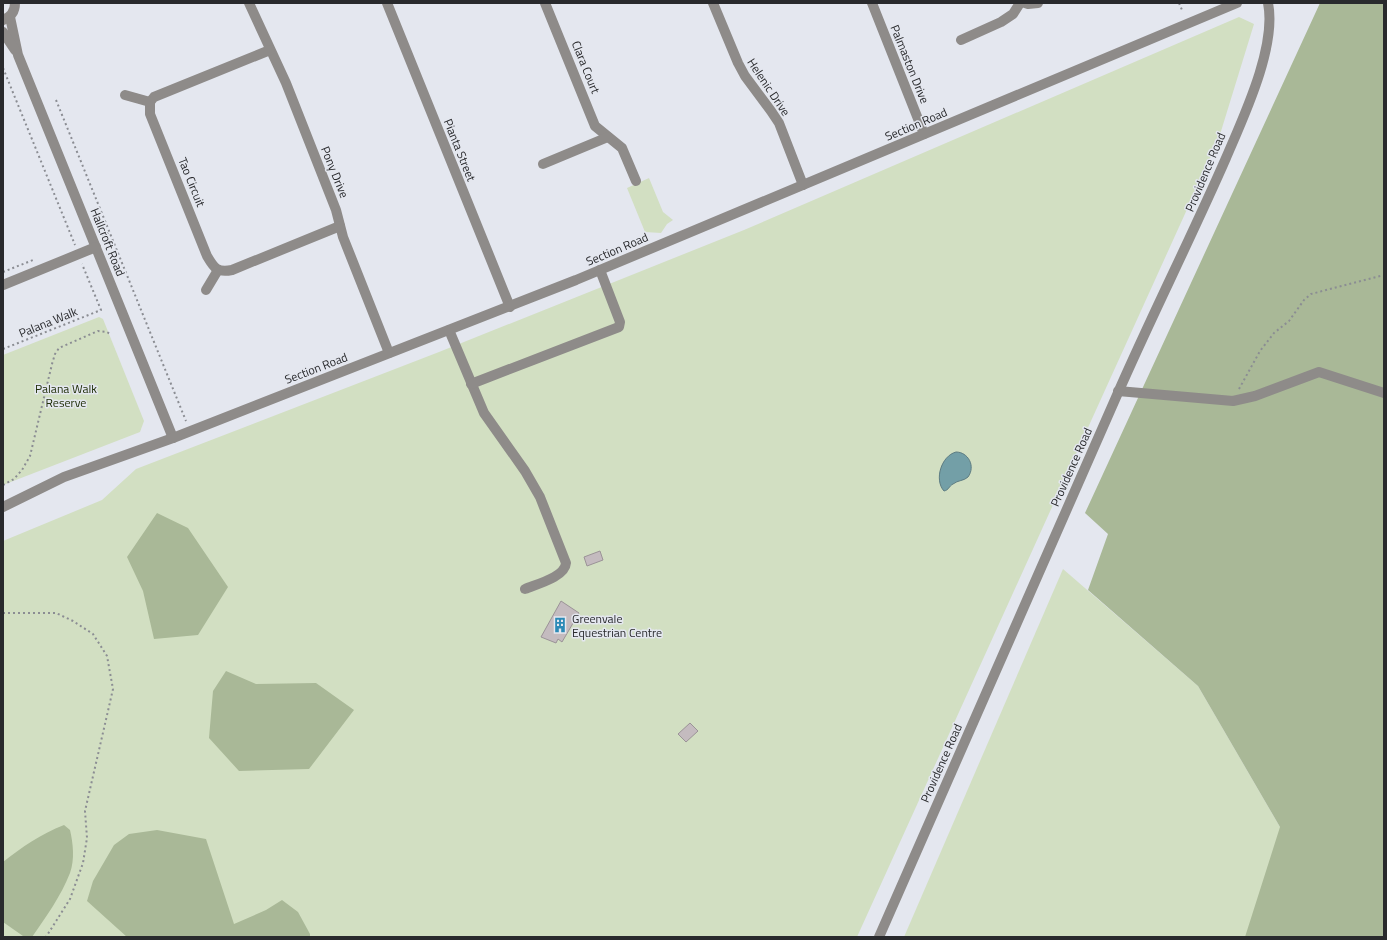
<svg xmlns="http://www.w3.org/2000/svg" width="1387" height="940" font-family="'Titillium Web',sans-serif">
  <rect width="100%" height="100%" fill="#e4e7ef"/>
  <g fill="#d2dfc2">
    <path d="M1239,17L1254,24L1218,141L857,937H3V541L102,500L136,469L439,352L744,230Z"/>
    <path d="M649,178L663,212L673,220L667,224L661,233L645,232L627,188Z"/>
    <path d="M99,317L103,319L144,421L140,432L3,485V355Z"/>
    <path d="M1063,569L1198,686L1280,827L1315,937H904Z"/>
  </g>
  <g fill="#a9b897">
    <path d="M1320,3H1384V937H1245L1280,827L1198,686L1088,590L1108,534L1085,513Z"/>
    <path d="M157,513L188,528L228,587L198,635L154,639L143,591L127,557Z"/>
    <path d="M226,671L256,684L316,683L354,710L309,769L239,771L209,738L213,691Z"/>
    <path d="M64,825L70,830C73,843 75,859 70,873C61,896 46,917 32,937L23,936L3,922V862C22,847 41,834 64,825Z"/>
    <path d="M157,830L206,839L234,924L266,910L282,900L298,912L310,934V937H127L87,901L93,881L114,845L129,834Z"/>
  </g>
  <path fill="#739fa7" stroke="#5d7c82" d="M956,452C968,452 976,466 968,477C964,481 958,480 953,484C949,486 949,490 944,491C934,480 941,456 956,452Z"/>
  <g fill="#c4bbbf" stroke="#9b9397">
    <path d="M600,551L603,560L587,566L584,557Z"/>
    <path d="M561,601L579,613L562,642L558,639L556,643L541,637Z"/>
    <path d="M690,723L698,731L686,742L678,734Z"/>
  </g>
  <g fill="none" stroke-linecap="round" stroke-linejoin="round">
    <g stroke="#8b8d93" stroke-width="2" stroke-dasharray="2 3" stroke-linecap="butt">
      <path d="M1179,3L1182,10"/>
      <path d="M3,68L75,245"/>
      <path d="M56,100L186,421"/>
      <path d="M102,236L110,232"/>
      <path d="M3,272L33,260"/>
      <path d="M3,349L101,310L82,264"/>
      <path d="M1239,389L1260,351L1274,333L1289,321L1304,300L1311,294L1384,275"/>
      <path d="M3,485L14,479L22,470L30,456L52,364L55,354L59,348L98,331L107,332L110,334"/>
      <path d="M3,613H56L73,621L93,634L107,656L113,689L85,811L87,838L83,863L70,899L46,937"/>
    </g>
    <g stroke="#8e8b89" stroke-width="10">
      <path d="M249,3L286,83L336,210L343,237L389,353"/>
      <path d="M387,3L510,307"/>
      <path d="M545,3L595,126L622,148L636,181"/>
      <path d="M713,3L738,63L745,76L771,111L779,123L803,185"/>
      <path d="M872,3L924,134"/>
      <path d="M1025,3L1028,4L1038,3"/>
      <path d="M10,17L18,55L173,438"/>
      <path d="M3,20C11,17 15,11 15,3"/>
      <path d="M3,32L15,50"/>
      <path d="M961,40L1001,22L1013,14L1020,3"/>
      <path d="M270,50L154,97L150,102V114L207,256C214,268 217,273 232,270L340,226"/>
      <path d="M125,95L150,102"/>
      <path d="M543,164L608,137"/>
      <path d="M3,285L96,247"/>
      <path d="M206,290L218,270"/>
      <path d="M449,330L484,413L525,471L540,497L566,563C565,577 537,584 525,589"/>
      <path d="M471,384L619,327L620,322L600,270"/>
      <path d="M1118,391L1233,401L1255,396L1319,372L1384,393"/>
      <path d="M3,507L64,477L173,438L576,280L1237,3"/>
      <path d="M879,937C958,756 1037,575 1117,395C1152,315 1191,238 1226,158C1243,118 1277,47 1268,3"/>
    </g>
  </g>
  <defs>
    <g id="building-bare" transform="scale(1.2)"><path d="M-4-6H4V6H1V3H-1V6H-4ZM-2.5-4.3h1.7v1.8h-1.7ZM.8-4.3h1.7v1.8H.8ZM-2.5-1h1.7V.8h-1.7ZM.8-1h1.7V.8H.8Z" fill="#2c8ab6" stroke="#e4e7ef" stroke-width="2.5" paint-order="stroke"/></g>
  </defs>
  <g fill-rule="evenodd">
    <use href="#building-bare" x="560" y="625"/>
  </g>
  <g text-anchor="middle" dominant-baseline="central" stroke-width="3" stroke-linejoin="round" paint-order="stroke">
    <g font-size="12" fill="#292a2d" stroke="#e4e7ef">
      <text transform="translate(910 64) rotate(68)">Palmaston Drive</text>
      <text transform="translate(586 67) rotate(68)">Clara Court</text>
      <text transform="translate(769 87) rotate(56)">Helenic Drive</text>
      <text transform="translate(916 124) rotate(-23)">Section Road</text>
      <text transform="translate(460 150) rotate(68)">Pianta Street</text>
      <text transform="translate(335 172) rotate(68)">Pony Drive</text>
      <text transform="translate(1205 172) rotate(-67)">Providence Road</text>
      <text transform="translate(192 182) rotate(68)">Tao Circuit</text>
      <text transform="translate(108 242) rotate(68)">Hallcroft Road</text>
      <text transform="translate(617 249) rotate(-23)">Section Road</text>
      <text transform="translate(48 322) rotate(-22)">Palana Walk</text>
      <text transform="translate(316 368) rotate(-21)">Section Road</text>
      <text transform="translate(1071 467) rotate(-66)">Providence Road</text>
      <text transform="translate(941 763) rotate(-66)">Providence Road</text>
    </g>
    <g font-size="12" fill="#202f08" stroke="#e4e7ef">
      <text x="66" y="388">Palana Walk<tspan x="66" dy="14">Reserve</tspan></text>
    </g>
    <g font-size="12" fill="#292a2d" stroke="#e4e7ef" text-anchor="start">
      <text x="572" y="618">Greenvale<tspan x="572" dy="14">Equestrian Centre</tspan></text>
    </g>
  </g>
  <rect width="1387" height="940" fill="none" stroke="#292a2d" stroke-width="8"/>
</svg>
